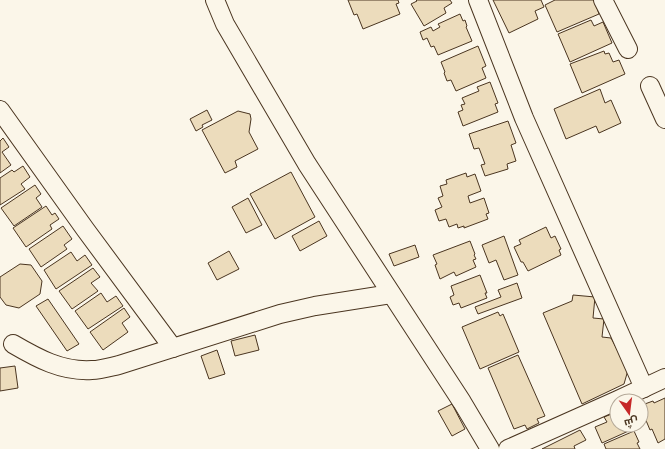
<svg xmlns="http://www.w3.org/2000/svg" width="665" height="449" font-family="Karla,Cairo,sans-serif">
  <rect width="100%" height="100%" fill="#fbf6e9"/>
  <g fill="#ecdcbc" stroke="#4a3520">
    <path d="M348,0H398L399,3L396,4L400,14L363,29L357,14L354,15Z"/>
    <path d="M416,0H450L452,3L444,8L446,13L424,26L411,4L417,1Z"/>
    <path d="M493,0H541L544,7L535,11L538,19L509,33Z"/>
    <path d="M555,0H599L597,8L599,14L557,32L545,5Z"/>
    <path d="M460,14L463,21L465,20L467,26L466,27L472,41L438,55L434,46L431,47L427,38L423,40L420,32L431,27L433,31L440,27L438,24Z"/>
    <path d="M591,20L594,26L603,22L612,43L570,62L558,34Z"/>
    <path d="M478,46L486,66L482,68L486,78L456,91L451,80L447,81L444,73L445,72L441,62Z"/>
    <path d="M604,51L605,54L609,53L613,62L619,60L625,74L582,93L570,64Z"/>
    <path d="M490,82L498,103L495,104L498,112L463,126L458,112L463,110L461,105L465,104L462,98L479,91L477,87Z"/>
    <path d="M600,89L605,103L611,100L621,123L599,133L596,126L566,139L554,109Z"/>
    <path d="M207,110L212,120L202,125L203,127L196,131L190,119Z"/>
    <path d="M238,111L250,114L251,119L249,132L258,149L235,161L237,167L225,173L202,130Z"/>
    <path d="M508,121L516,143L511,145L516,161L507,164L508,169L485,176L481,165L485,164L479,148L474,149L469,134Z"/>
    <path d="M3,138L9,147L2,152L11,165L0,173V141Z"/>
    <path d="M23,166L30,177L21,184L25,189L0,205V178L12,170L14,172Z"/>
    <path d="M291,172L315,217L275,239L250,194Z"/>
    <path d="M466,173L467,177L475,174L481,191L468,196L470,203L484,198L489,213L486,214L488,219L464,228V226L458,228L457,224L449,227L446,219L439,221L435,210L442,207L438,198L443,196L440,186L447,184L446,180Z"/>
    <path d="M35,185L41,194L36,198L42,207L14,226L1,208Z"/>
    <path d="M248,198L262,225L246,233L232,207Z"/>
    <path d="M46,206L52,215L55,213L59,219L50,225L52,229L26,247L13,228Z"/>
    <path d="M319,221L327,236L300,251L292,236Z"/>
    <path d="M63,226L72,239L64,245L67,249L41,267L29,249Z"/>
    <path d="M546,227L551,238L555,236L561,249L559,250L561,255L528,271L523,262H521L514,247L521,244L519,240Z"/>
    <path d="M504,236L518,275L504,280L496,260L489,263L482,245Z"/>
    <path d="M470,241L475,254L474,255L476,259L473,260L476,267L456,276L454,272L440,279L435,265L437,264L433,255Z"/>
    <path d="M415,245L419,257L394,266L389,254Z"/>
    <path d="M229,251L239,269L217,280L208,263Z"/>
    <path d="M71,252L77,261L85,255L92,265L56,289L44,270Z"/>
    <path d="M20,264L31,265L42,281L40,294L19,308L6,305L0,297V277Z"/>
    <path d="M93,268L100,277L91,283L98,291L72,309L59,291Z"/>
    <path d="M480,275L487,293H485L487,298L461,308L459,303L453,305L450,297L454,295L451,286Z"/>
    <path d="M517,283L522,298L478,314L475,307L501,297L498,290Z"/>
    <path d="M101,293L107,302L116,296L123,306L88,329L75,311Z"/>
    <path d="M573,295L595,297L593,318L604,319L602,337L611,338L628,370L624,384L582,404L543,313L572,301Z"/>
    <path d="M48,299L79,344L67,351L36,306Z"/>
    <path d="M124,308L130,317L122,323L128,332L103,350L90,332Z"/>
    <path d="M498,312L500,316L503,314L519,352L480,369L462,327Z"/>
    <path d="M255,335L259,350L235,356L231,341Z"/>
    <path d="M217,350L225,374L209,379L201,356Z"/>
    <path d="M518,355L545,416L537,419L539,423L527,429L525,425L514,429L488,368Z"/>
    <path d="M15,366L18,388L0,391V368Z"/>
    <path d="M665,398V439L658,443L652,429L650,430L645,418L647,417L642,405L653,401L654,403Z"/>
    <path d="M452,404L465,429L452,436L438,411Z"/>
    <path d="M617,412V425H631L633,429L602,443L595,427L607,422L604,417Z"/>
    <path d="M580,430L586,440L574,446L575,449H542Z"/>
    <path d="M634,431L639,442L637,443L640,449H606L604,444Z"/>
  </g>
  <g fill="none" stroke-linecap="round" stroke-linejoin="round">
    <g stroke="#4a3520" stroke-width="20">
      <g id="minor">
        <path d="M215,0L225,24L307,164L462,402L490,449"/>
        <path d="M478,0L524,118L644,388"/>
        <path d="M603,0L628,49"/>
        <path d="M650,86L665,119"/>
        <path d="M0,110L85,229L173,348"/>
        <path d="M13,344C37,358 62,372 92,370C101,370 110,367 119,365L280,314L315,306L391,294"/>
        <path d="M508,449L618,400L665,378"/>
      </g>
    </g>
    <use href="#minor" stroke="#fbf6e9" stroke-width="18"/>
  </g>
  <g transform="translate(629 413) rotate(166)"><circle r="19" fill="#fbf6e9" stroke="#b4a999"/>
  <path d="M0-3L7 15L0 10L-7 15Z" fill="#c62828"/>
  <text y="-6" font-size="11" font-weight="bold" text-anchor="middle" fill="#4a3520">ش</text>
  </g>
</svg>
